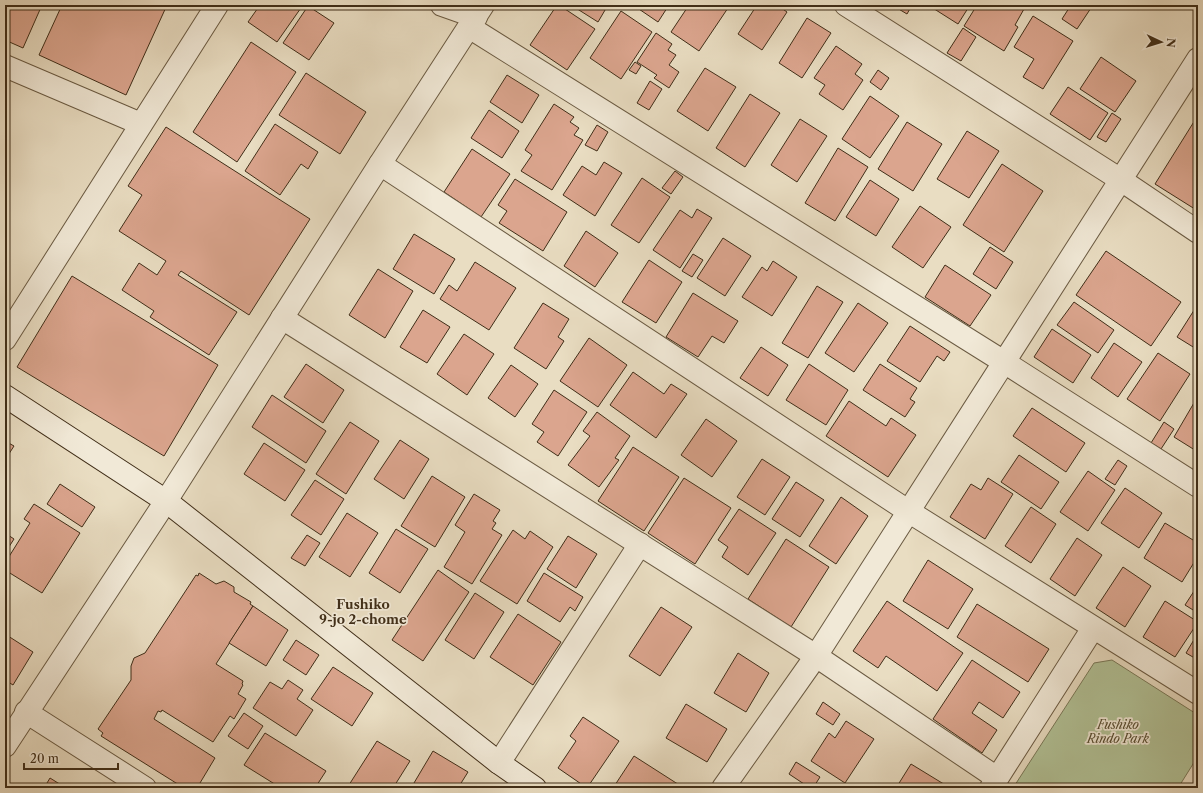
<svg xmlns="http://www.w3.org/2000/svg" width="1203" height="793" font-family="'Libre Caslon Text',serif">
  <rect width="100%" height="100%" fill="#e9ddc2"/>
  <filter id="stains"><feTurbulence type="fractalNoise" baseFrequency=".005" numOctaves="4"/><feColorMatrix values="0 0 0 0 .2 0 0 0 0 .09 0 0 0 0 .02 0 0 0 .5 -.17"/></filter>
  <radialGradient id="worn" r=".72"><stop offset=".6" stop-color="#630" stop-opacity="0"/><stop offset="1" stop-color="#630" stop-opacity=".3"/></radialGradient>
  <path fill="#b2c297" stroke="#797858" d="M1112,660L1198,715V756L1178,788H1013L1094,663Z"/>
  <g fill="#dba58e" stroke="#402e18">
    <path d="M5,5H42L23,48L5,40Z"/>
    <path d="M62,5H167L126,95L39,55Z"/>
    <path d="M260,5H303L277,42L248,22Z"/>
    <path d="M557,5H559L595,29L567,70L530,45Z"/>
    <path d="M571,5H608L598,22Z"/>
    <path d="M633,5H669L658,22Z"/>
    <path d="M689,5H730L699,51L671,32Z"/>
    <path d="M757,5H777L787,12L762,50L738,34Z"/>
    <path d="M892,5H912L907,14Z"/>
    <path d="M928,5H970L958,24Z"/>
    <path d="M977,5H1017L1024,9L1015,25L1018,27L1004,51L964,26Z"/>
    <path d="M1071,5H1093L1077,29L1062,19Z"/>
    <path d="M308,6L334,23L309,60L283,43Z"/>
    <path d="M621,11L652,32L621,79L590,58Z"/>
    <path d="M1033,16L1073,41L1043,89L1023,77L1034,59L1014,47Z"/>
    <path d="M807,18L831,33L802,78L779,63Z"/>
    <path d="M963,28L976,37L961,61L947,53Z"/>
    <path d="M656,33L672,44L668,50L676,55L669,65L679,72L669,88L654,78L657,75L637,62Z"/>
    <path d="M251,42L296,72L237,162L193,132Z"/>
    <path d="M836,46L862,64L855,74L863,80L843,110L819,94L825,85L814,78Z"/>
    <path d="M1101,57L1136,81L1115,112L1080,89Z"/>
    <path d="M635,62L641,66L636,74L629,70Z"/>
    <path d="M705,68L736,87L708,131L677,111Z"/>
    <path d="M878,70L889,78L881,90L870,82Z"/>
    <path d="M306,73L366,112L340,154L279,115Z"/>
    <path d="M507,75L539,95L522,123L490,102Z"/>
    <path d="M650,81L662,89L649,110L637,103Z"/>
    <path d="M1068,87L1108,113L1090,140L1050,114Z"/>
    <path d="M750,94L780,113L745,167L716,148Z"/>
    <path d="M870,96L899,116L870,158L842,139Z"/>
    <path d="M554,104L574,117L570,122L579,128L574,135L583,140L552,190L521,171L532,155L525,150Z"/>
    <path d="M489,110L519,131L502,158L471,138Z"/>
    <path d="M1112,113L1121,119L1106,142L1097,137Z"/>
    <path d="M800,119L827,136L797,182L771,165Z"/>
    <path d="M1195,120L1198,122V211L1155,184Z"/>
    <path d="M907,122L942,144L913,191L878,169Z"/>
    <path d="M275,124L318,152L308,169L301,164L280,195L245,171Z"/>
    <path d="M597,125L608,132L597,151L585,145Z"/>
    <path d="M166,127L310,219L249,315L181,271L178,275L237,312L209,355L150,317L154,311L122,290L139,263L157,275L166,261L119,231L142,195L128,186Z"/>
    <path d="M967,131L999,151L969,198L937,179Z"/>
    <path d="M838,148L868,167L835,221L805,203Z"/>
    <path d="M472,149L510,174L481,217L444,192Z"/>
    <path d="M604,162L622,173L595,216L563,195L582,166L596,175Z"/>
    <path d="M1002,164L1043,191L1004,252L963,225Z"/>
    <path d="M675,171L683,177L671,194L662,188Z"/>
    <path d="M642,178L670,197L639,243L611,225Z"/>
    <path d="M515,179L567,212L543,251L499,223L507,211L498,205Z"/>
    <path d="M870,180L899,199L876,236L846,217Z"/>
    <path d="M920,206L951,227L923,268L892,247Z"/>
    <path d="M697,209L712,218L680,268L653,250L680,210L692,218Z"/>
    <path d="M586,231L618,253L595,287L564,266Z"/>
    <path d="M414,234L455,259L434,294L393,269Z"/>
    <path d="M723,238L751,256L725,296L697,278Z"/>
    <path d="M990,247L1013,262L996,289L973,274Z"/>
    <path d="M1106,251L1181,302L1151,346L1076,295Z"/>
    <path d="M693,254L703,260L692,277L682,271Z"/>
    <path d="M649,260L682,282L656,323L622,302Z"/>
    <path d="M773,261L797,277L772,316L742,297L762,267L767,271Z"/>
    <path d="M475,262L516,288L489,330L440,299L449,285L457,291Z"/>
    <path d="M945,265L991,295L970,326L925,297Z"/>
    <path d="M378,269L413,291L385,338L349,315Z"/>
    <path d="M72,276L218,365L164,456L17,367Z"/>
    <path d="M817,286L843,302L808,358L782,343Z"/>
    <path d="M693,293L738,321L724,343L712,336L698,357L666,337Z"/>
    <path d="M1074,302L1114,330L1098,353L1057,325Z"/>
    <path d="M543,303L569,319L558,337L564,341L546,369L514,348Z"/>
    <path d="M858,303L888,323L854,372L825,353Z"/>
    <path d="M1198,304V350L1177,337Z"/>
    <path d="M423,310L450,327L427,363L400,347Z"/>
    <path d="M910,326L950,352L944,361L937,356L920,382L887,361Z"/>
    <path d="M1052,329L1091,355L1073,383L1034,357Z"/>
    <path d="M464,334L494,354L467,395L437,374Z"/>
    <path d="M589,338L627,365L598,407L560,381Z"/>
    <path d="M1114,343L1142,362L1118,397L1091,378Z"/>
    <path d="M761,347L788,365L768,396L740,378Z"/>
    <path d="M1158,353L1190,374L1160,421L1127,399Z"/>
    <path d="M306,364L344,390L323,423L284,397Z"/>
    <path d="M809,364L848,390L826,425L786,400Z"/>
    <path d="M880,364L917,388L910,399L915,402L905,417L863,390Z"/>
    <path d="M511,365L538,384L515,417L488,398Z"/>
    <path d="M633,372L664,394L671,384L687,394L656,438L610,405Z"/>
    <path d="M554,390L587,412L558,456L537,442L544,432L532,424Z"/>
    <path d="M272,395L326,431L306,463L252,427Z"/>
    <path d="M1198,396V452L1174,437Z"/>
    <path d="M849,401L886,426L891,418L916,435L888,477L826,436Z"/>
    <path d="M1032,408L1085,443L1066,472L1013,436Z"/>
    <path d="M597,412L630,436L615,458L619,460L599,487L568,465L590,436L583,431Z"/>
    <path d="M706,419L737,441L712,477L681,455Z"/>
    <path d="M350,422L379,441L346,494L316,474Z"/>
    <path d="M1164,422L1174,429L1161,449L1151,443Z"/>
    <path d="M400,440L429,459L404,499L374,479Z"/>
    <path d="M5,441L14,446L5,460Z"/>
    <path d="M264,443L305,470L285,501L244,474Z"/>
    <path d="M633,447L679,477L644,531L598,501Z"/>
    <path d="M1019,455L1059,482L1041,509L1001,482Z"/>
    <path d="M762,459L790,477L765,515L737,497Z"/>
    <path d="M1118,460L1127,466L1115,485L1105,479Z"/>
    <path d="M1088,471L1115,490L1088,531L1060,512Z"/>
    <path d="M432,476L465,497L435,547L401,526Z"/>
    <path d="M684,478L731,508L695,564L648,533Z"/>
    <path d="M988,478L1013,494L985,539L950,517L971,484L981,490Z"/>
    <path d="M315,480L344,499L321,535L291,515Z"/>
    <path d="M796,482L824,500L800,537L772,519Z"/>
    <path d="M60,484L95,507L82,527L47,504Z"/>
    <path d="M1125,488L1162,513L1139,548L1101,523Z"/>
    <path d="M474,494L500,510L493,521L496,523L492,529L502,535L472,584L444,567L465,532L455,525Z"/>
    <path d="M841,497L868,516L836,564L809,546Z"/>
    <path d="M34,504L80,533L42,593L5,570V563L30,523L24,519Z"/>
    <path d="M1031,507L1056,524L1031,563L1005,546Z"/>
    <path d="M739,509L776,533L748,575L722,557L728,547L718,540Z"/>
    <path d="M347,513L378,533L350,577L319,557Z"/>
    <path d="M1165,523L1198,543V556L1182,582L1144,558Z"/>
    <path d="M396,529L428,549L400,593L369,573Z"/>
    <path d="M513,530L525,539L530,531L553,547L517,604L480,581Z"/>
    <path d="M5,533L14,539L5,553Z"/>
    <path d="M307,535L320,543L305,566L291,558Z"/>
    <path d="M568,536L597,554L576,588L547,569Z"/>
    <path d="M1077,538L1102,555L1075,596L1050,579Z"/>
    <path d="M786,539L829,567L791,627L748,599Z"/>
    <path d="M928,560L973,589L948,629L903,601Z"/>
    <path d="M1123,567L1151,586L1125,627L1096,608Z"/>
    <path d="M438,570L469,592L423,661L392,640Z"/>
    <path d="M199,573L216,584L224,581L234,587V592L251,602L250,604L253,606L216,664L243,681L242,684L243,685L238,694L246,699L234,719L230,716L213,742L162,710L161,712L158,711L154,719L215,758L197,788H184L101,736L103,733L98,729L131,680V666L134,658L145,653L196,575L198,576Z"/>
    <path d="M544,573L583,597L575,611L570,607L560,622L527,601Z"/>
    <path d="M1198,585V613L1185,605Z"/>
    <path d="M475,593L504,612L474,659L445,640Z"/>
    <path d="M887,601L963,653L937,691L886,656L878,668L853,651Z"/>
    <path d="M1165,601L1198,622L1175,657L1143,637Z"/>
    <path d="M977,604L1049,649L1028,682L957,637Z"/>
    <path d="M253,606L288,630L266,666L229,643Z"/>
    <path d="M661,607L692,627L660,676L629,656Z"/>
    <path d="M518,614L561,642L533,685L490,657Z"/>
    <path d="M1198,633V660L1186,653Z"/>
    <path d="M5,634L33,652L13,685L5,680Z"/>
    <path d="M296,640L319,655L306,675L283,660Z"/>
    <path d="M738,653L769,673L746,712L714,693Z"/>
    <path d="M972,660L1020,692L1003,718L979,702L972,713L997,730L982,753L933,719Z"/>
    <path d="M333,667L373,693L352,726L311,699Z"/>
    <path d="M288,680L303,690L297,699L313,710L296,736L253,708L270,682L282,689Z"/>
    <path d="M823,702L840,714L833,725L816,714Z"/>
    <path d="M686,704L727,729L707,762L666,738Z"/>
    <path d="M244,713L263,726L248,749L228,736Z"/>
    <path d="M583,717L619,741L587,788L558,768L576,741L570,736Z"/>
    <path d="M846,721L874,739L845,783L811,761L829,733L835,738Z"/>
    <path d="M265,733L326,771L315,788H281L244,765Z"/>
    <path d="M377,741L410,761L393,788H347Z"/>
    <path d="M433,751L468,772L458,788H411Z"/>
    <path d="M634,756L684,788H613Z"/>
    <path d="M796,762L820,777L813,788H810L789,774Z"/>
    <path d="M911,764L947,786L946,788H896Z"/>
    <path d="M50,778L66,788H44Z"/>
  </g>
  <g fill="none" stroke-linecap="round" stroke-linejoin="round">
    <g stroke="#6a5a42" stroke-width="24">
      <g id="street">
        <path d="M442,5L476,17"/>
        <path d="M846,5L1121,180L1198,232"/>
        <path d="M469,27L1004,362L1198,486"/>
        <path d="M5,66L141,124"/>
        <path d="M380,164L908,511L1198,693"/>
        <path d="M282,318L816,656L997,778"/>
        <path d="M5,339L217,5"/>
        <path d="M26,712L145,788"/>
        <path d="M5,746L166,501L380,164L483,5"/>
        <path d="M499,763L640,544"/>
        <path d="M723,788L816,656L1198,59"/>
        <path d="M991,788L1093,628"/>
      </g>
    </g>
    <g stroke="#402e18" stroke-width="24">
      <path id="secondary" d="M5,396L166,501L499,763L535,788"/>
    </g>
    <use href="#street" stroke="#f1e9d7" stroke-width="22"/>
    <use href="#secondary" stroke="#f1e9d7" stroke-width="22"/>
  </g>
  <g text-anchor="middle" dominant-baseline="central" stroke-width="3.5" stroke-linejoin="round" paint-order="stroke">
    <g font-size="12" font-style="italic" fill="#574c31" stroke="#f1e9d7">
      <text x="1118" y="724">Fushiko<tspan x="1118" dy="14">Rindo Park</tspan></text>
    </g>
    <g font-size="13" font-weight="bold" fill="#402e18" stroke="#f1e9d7">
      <text x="363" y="604">Fushiko<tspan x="363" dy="15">9-jo 2-chome</tspan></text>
    </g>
  </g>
  <rect width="1203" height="793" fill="none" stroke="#e9ddc2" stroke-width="20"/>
  <rect x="6" y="6" width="1191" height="781" fill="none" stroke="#402e18" stroke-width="2"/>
  <rect x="10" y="10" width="1183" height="773" fill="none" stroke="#402e18"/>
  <g transform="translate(1161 42) rotate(94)" stroke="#f1e9d7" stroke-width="3" paint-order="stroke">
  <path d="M0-3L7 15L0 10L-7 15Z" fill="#402e18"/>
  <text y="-6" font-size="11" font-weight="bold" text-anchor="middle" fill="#402e18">N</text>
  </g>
  <path d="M24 763v6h94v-6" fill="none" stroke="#402e18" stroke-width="2"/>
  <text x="30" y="763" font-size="12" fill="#402e18" stroke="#f1e9d7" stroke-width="3" paint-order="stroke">20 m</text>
  <rect width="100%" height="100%" filter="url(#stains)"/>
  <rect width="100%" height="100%" fill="url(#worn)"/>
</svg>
